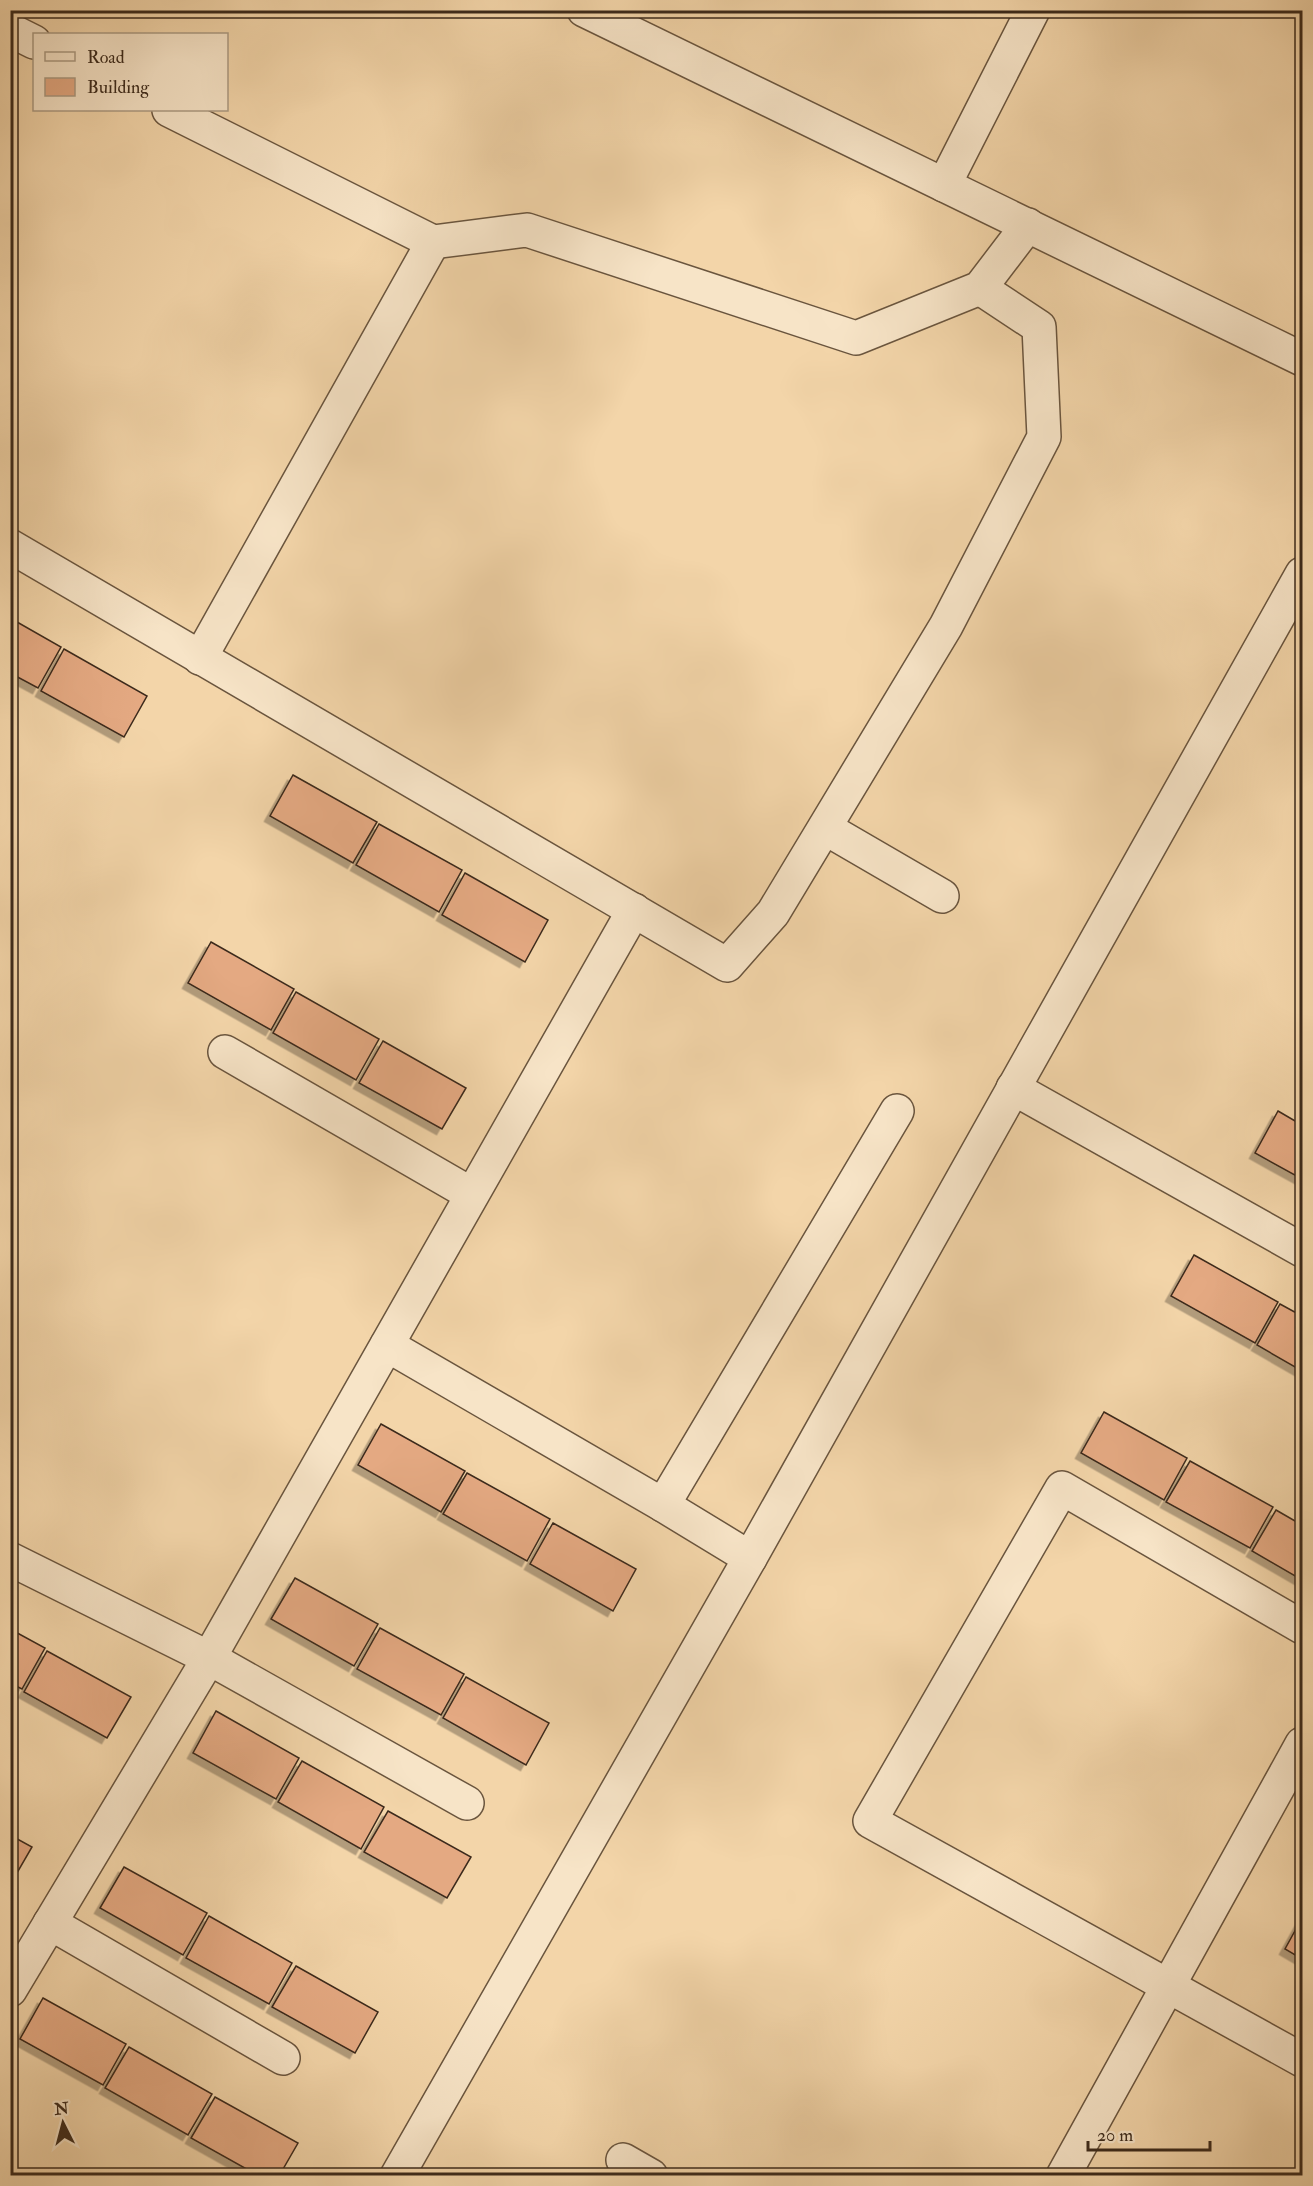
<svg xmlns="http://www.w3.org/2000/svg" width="1313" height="2186" font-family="'IM FELL Double Pica',serif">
  <defs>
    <filter id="shadow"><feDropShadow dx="-5.5" dy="5.5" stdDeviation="0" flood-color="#0004"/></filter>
  </defs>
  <rect width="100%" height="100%" fill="#f3d5a9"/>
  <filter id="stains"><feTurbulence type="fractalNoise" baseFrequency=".00333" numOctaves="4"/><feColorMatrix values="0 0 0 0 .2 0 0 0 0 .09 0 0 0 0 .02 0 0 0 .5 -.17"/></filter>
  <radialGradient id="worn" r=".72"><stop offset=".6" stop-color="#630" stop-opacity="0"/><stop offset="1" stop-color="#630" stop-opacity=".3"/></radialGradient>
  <g fill="#e4a982" stroke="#3c2a1b" stroke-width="1.5" filter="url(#shadow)">
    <path d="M10,618L61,647L38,688L10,673Z"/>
    <path d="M64,649L147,696L124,737L41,691Z"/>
    <path d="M293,775L377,822L353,863L270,816Z"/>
    <path d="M379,824L462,870L439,912L356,865Z"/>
    <path d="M465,873L548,920L525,962L442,915Z"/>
    <path d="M211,942L294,989L271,1030L188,983Z"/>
    <path d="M296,992L379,1039L356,1080L273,1033Z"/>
    <path d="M383,1041L466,1088L442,1129L359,1083Z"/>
    <path d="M1278,1111L1302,1125V1179L1255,1153Z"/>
    <path d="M1194,1255L1278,1302L1255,1343L1171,1296Z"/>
    <path d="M1280,1304L1302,1316V1371L1257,1345Z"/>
    <path d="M1104,1412L1187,1458L1164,1500L1081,1453Z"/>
    <path d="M381,1424L465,1471L441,1512L358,1465Z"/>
    <path d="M1190,1461L1273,1507L1250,1548L1166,1502Z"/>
    <path d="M467,1473L550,1519L527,1561L443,1514Z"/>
    <path d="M1276,1510L1302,1525V1580L1252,1551Z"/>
    <path d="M553,1523L636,1569L613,1611L530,1564Z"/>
    <path d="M295,1578L378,1624L354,1666L271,1619Z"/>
    <path d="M380,1628L464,1674L441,1715L357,1669Z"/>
    <path d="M10,1629L45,1648L22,1689L10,1683Z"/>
    <path d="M47,1651L131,1697L107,1738L24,1692Z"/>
    <path d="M466,1677L549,1723L526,1765L443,1718Z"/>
    <path d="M216,1711L299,1758L276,1799L193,1753Z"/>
    <path d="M302,1761L384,1807L361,1849L278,1802Z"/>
    <path d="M388,1811L471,1857L447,1898L364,1852Z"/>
    <path d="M10,1835L32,1847L10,1885Z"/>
    <path d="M124,1867L207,1913L183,1955L100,1908Z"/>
    <path d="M209,1916L292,1963L269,2004L186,1958Z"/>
    <path d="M1302,1918V1959L1285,1949Z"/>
    <path d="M296,1966L378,2012L355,2053L272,2007Z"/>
    <path d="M43,1998L126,2044L103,2085L20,2039Z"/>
    <path d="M129,2047L212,2094L188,2135L105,2088Z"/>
    <path d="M215,2097L298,2143L279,2176H259L191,2138Z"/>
  </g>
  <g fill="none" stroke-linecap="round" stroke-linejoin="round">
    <g stroke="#6a553e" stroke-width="36">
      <g id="minor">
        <path d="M584,10L1302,359"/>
        <path d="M10,30L34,42"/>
        <path d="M169,110L433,242L527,230L856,338L980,288L1028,225"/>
        <path d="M944,185L1033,10"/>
        <path d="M10,546L727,965L773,913L946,626L1044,437L1039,327L980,288"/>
        <path d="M200,658L433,242"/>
        <path d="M825,828L942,896"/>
        <path d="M225,1052L471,1194"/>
        <path d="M1013,1088L1302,1250"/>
        <path d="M387,1345L663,1505L750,1558"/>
        <path d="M663,1505L897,1111"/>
        <path d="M10,1559L209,1658L467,1803"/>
        <path d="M1302,1627L1062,1488L870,1821L1302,2060"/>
        <path d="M50,1923L283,2058"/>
        <path d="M10,1990L209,1658L634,910"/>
        <path d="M623,2160L651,2176"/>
        <path d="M397,2176L750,1558L1302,574"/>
        <path d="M1063,2176L1302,1744"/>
      </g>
    </g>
    <use href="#minor" stroke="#f7e4c7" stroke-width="33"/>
  </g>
  <rect width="1313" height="2186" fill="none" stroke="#f3d5a9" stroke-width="36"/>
  <rect x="12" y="12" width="1289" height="2162" fill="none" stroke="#3c2a1b" stroke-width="3"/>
  <rect x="18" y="18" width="1277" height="2150" fill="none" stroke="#3c2a1b" stroke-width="1.5"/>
  <rect x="33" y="33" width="195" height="78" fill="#f7e4c7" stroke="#ac9a82" stroke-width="1.5"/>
  <rect x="45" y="52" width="30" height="9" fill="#f7e4c7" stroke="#ac9a82" stroke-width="1.5"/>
  <text x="87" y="63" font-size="18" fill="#3c2a1b">Road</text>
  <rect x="45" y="78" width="30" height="18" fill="#e4a982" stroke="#ac9a82" stroke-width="1.5"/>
  <text x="87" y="93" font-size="18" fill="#3c2a1b">Building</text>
  <g transform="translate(63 2123) rotate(354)" stroke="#f7e4c7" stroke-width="4.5" paint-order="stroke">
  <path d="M0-4.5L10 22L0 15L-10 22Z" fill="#3c2a1b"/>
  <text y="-9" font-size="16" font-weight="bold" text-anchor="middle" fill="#3c2a1b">N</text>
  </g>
  <path d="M1088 2141v9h122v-9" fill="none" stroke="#3c2a1b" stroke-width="3"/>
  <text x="1097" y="2141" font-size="18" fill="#3c2a1b" stroke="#f7e4c7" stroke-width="4.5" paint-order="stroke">20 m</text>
  <rect width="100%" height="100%" filter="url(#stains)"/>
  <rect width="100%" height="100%" fill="url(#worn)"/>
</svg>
